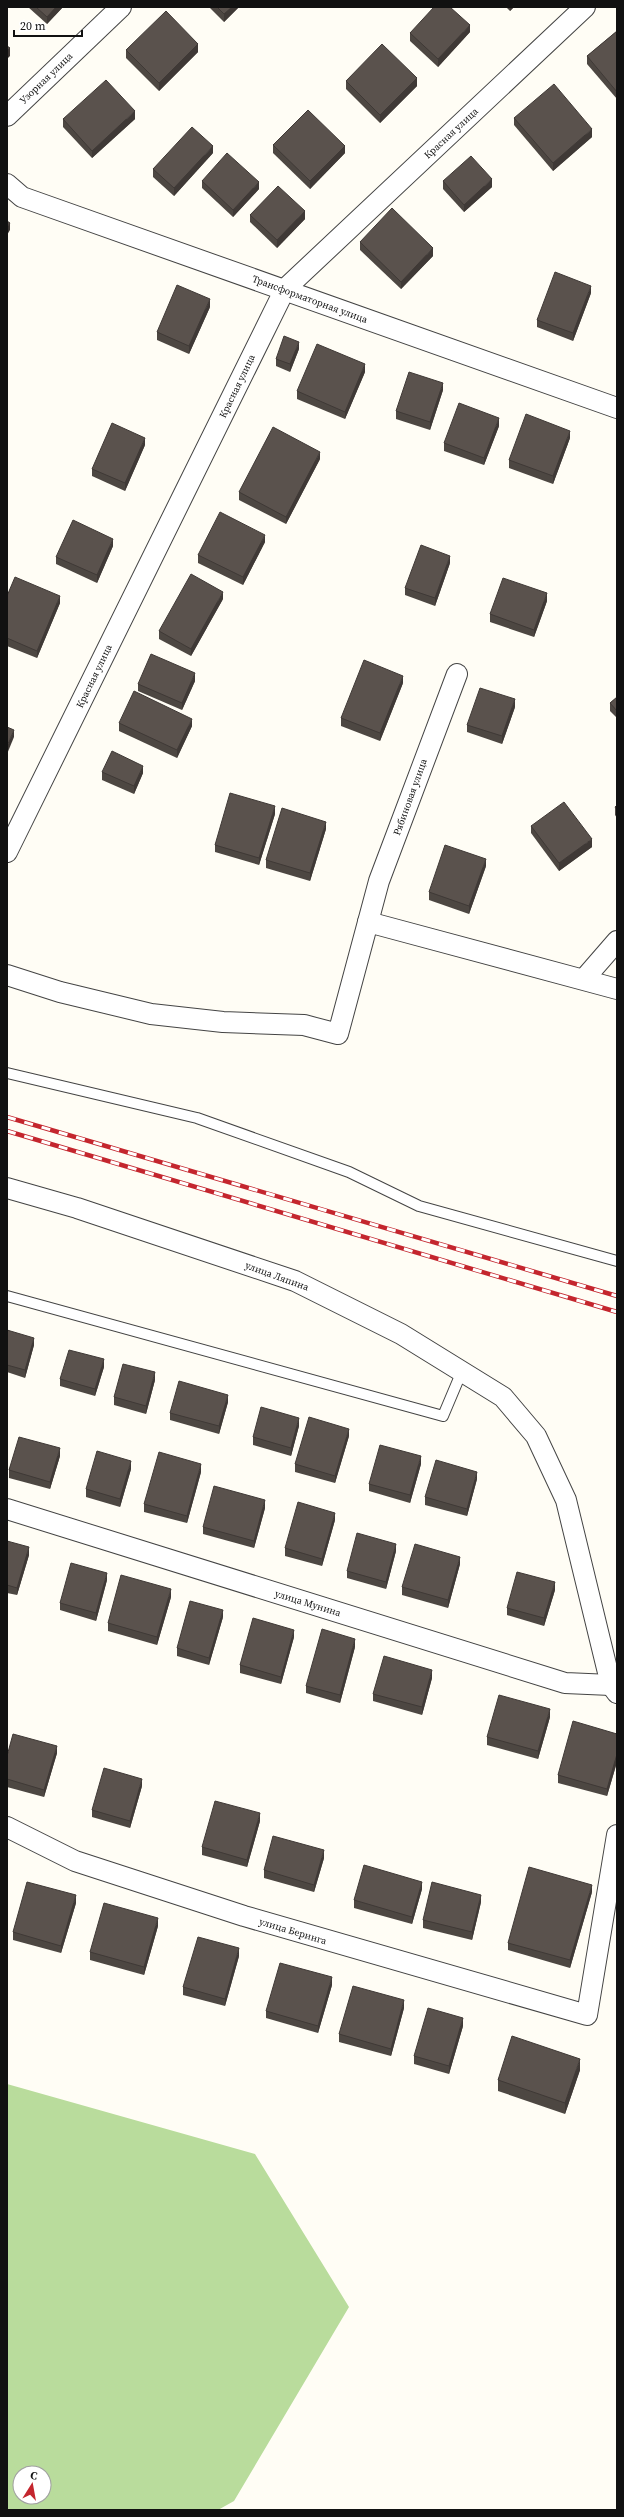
<svg xmlns="http://www.w3.org/2000/svg" width="624" height="2517" font-family="'Source Serif 4',serif">
  <rect width="100%" height="100%" fill="#fffdf5"/>
  <path fill="#b9dc9c" fill-rule="evenodd" d="M7,2084L255,2154L349,2307L234,2501L218,2510H7ZM20,2473H44V2497H20Z"/>
  <g fill="none" stroke-linecap="round" stroke-linejoin="round">
    <g stroke="#444" stroke-width="12">
      <g id="service">
        <path d="M7,1073L197,1118L349,1172L419,1206L617,1261"/>
        <path d="M7,1296L443,1416L462,1371"/>
      </g>
    </g>
    <g stroke="#444" stroke-width="22">
      <g id="minor">
        <path d="M7,116L121,7"/>
        <path d="M7,184L22,197L617,408"/>
        <path d="M7,852L285,289L585,7"/>
        <path d="M368,922L617,989"/>
        <path d="M7,975L60,992L151,1014L223,1022L304,1025L338,1034L379,881L457,674"/>
        <path d="M584,979L617,941"/>
        <path d="M7,1188L77,1208L295,1281L401,1334L503,1397L536,1436L566,1500L611,1685L617,1693"/>
        <path d="M7,1509L565,1683L611,1685"/>
        <path d="M7,1827L75,1861L244,1916L587,2015L617,1835"/>
      </g>
    </g>
    <use href="#service" stroke="#fff" stroke-width="10"/>
    <use href="#minor" stroke="#fff" stroke-width="20"/>
    <g stroke="#c4262e" stroke-width="4.5">
      <g id="rail">
        <path d="M7,1117L617,1296"/>
        <path d="M7,1131L617,1312"/>
      </g>
    </g>
    <use href="#rail" stroke="#fff" stroke-width="3" stroke-dasharray="9" stroke-linecap="butt"/>
  </g>
  <g fill="#4d4742">
    <path d="M28,7H63L47,24Z"/>
    <path d="M209,7H239L224,22Z"/>
    <path d="M506,7H514L510,11Z"/>
    <path d="M617,31V99L587,64V56Z"/>
    <path d="M470,32L438,67L410,41V33Z"/>
    <path d="M126,50L198,52L159,91L126,58Z"/>
    <path d="M346,81L417,86L380,123L346,89Z"/>
    <path d="M514,118L592,137L553,171L514,125Z"/>
    <path d="M63,119H135L92,158L63,127Z"/>
    <path d="M273,145L345,153L310,189L273,153Z"/>
    <path d="M213,153L174,196L153,177V169Z"/>
    <path d="M202,181L259,189L233,217L202,188Z"/>
    <path d="M443,181L492,187L464,212L443,189Z"/>
    <path d="M250,215L305,219L277,248L250,222Z"/>
    <path d="M360,242L433,256L401,289L360,250Z"/>
    <path d="M591,293L573,341L537,327V320Z"/>
    <path d="M210,307L189,354L157,340V332Z"/>
    <path d="M299,349L290,372L276,366V359Z"/>
    <path d="M365,372L345,419L297,399V391Z"/>
    <path d="M443,390L430,430L396,419V411Z"/>
    <path d="M499,426L484,465L444,451V443Z"/>
    <path d="M570,438L553,484L509,468V460Z"/>
    <path d="M145,445L125,491L92,476V469Z"/>
    <path d="M320,459L286,524L239,500V492Z"/>
    <path d="M265,542L243,585L198,563V555Z"/>
    <path d="M113,546L97,583L56,564V557Z"/>
    <path d="M450,563L435,606L405,595V588Z"/>
    <path d="M7,596L60,603L37,658L7,646Z"/>
    <path d="M223,599L191,656L159,639V631Z"/>
    <path d="M547,601L534,637L490,622V614Z"/>
    <path d="M195,681L182,710L138,691V684Z"/>
    <path d="M403,683L380,741L341,726V718Z"/>
    <path d="M617,697V718L610,711V703Z"/>
    <path d="M515,707L502,744L467,732V725Z"/>
    <path d="M119,723L192,726L177,758L119,731Z"/>
    <path d="M102,772L143,773L134,794L102,780Z"/>
    <path d="M617,805V818L615,815V807Z"/>
    <path d="M275,814L259,865L215,852V845Z"/>
    <path d="M531,826L592,847L559,871L531,833Z"/>
    <path d="M326,829L310,881L266,868V860Z"/>
    <path d="M486,866L469,914L429,900V892Z"/>
    <path d="M7,1330L34,1345L25,1378L7,1372Z"/>
    <path d="M104,1367L95,1396L60,1386V1379Z"/>
    <path d="M155,1380L146,1414L114,1405V1397Z"/>
    <path d="M228,1402L219,1434L170,1420V1413Z"/>
    <path d="M299,1426L291,1456L253,1445V1437Z"/>
    <path d="M349,1436L335,1483L295,1472V1464Z"/>
    <path d="M60,1456L50,1489L9,1478V1470Z"/>
    <path d="M421,1464L410,1503L369,1491V1484Z"/>
    <path d="M131,1469L120,1507L86,1497V1489Z"/>
    <path d="M201,1472L187,1523L144,1512V1504Z"/>
    <path d="M477,1479L467,1516L425,1505V1497Z"/>
    <path d="M265,1508L254,1548L203,1534V1527Z"/>
    <path d="M335,1520L322,1566L285,1556V1548Z"/>
    <path d="M7,1541L29,1555L17,1595L7,1593Z"/>
    <path d="M396,1551L386,1589L347,1578V1571Z"/>
    <path d="M460,1564L448,1608L402,1595V1587Z"/>
    <path d="M107,1580L96,1621L60,1610V1603Z"/>
    <path d="M555,1590L544,1626L507,1615V1608Z"/>
    <path d="M171,1597L157,1645L108,1631V1623Z"/>
    <path d="M223,1617L209,1665L177,1656V1648Z"/>
    <path d="M294,1637L281,1684L240,1673V1665Z"/>
    <path d="M355,1647L340,1703L306,1693V1686Z"/>
    <path d="M432,1678L422,1715L373,1701V1694Z"/>
    <path d="M550,1717L538,1759L487,1745V1737Z"/>
    <path d="M617,1734V1762L607,1796L558,1783V1775Z"/>
    <path d="M57,1753L44,1797L7,1787V1756Z"/>
    <path d="M142,1786L130,1828L92,1817V1810Z"/>
    <path d="M260,1821L247,1867L202,1855V1847Z"/>
    <path d="M324,1858L314,1892L264,1878V1870Z"/>
    <path d="M422,1889L412,1924L354,1908V1900Z"/>
    <path d="M592,1892L570,1968L508,1950V1943Z"/>
    <path d="M481,1902L472,1940L423,1928V1920Z"/>
    <path d="M76,1903L61,1953L13,1940V1932Z"/>
    <path d="M158,1926L144,1975L90,1960V1952Z"/>
    <path d="M239,1956L225,2006L183,1995V1987Z"/>
    <path d="M332,1985L318,2033L266,2018V2011Z"/>
    <path d="M404,2008L391,2056L339,2042V2034Z"/>
    <path d="M463,2026L449,2074L414,2064V2056Z"/>
    <path d="M580,2070L565,2114L498,2091V2080Z"/>
  </g>
  <g fill="#3f3936">
    <path d="M56,7H63L47,24V17Z"/>
    <path d="M232,7H239L224,22V14Z"/>
    <path d="M510,7H514L510,11Z"/>
    <path d="M470,25V32L438,67V59Z"/>
    <path d="M198,44V52L159,91V83Z"/>
    <path d="M10,48V56L7,59V51Z"/>
    <path d="M417,78V86L380,123V115Z"/>
    <path d="M135,111V119L92,158V151Z"/>
    <path d="M592,129V137L553,171V163Z"/>
    <path d="M213,146V153L174,196V188Z"/>
    <path d="M345,146V153L310,189V181Z"/>
    <path d="M492,179V187L464,212V205Z"/>
    <path d="M259,182V189L233,217V210Z"/>
    <path d="M305,211V219L277,248V240Z"/>
    <path d="M10,223V230L7,235V227Z"/>
    <path d="M433,248V256L401,289V282Z"/>
    <path d="M591,286V293L573,341V333Z"/>
    <path d="M210,299V307L189,354V346Z"/>
    <path d="M299,342V349L290,372V364Z"/>
    <path d="M365,364V372L345,419V412Z"/>
    <path d="M443,383V390L430,430V422Z"/>
    <path d="M499,418V426L484,465V458Z"/>
    <path d="M570,431V438L553,484V476Z"/>
    <path d="M145,438V445L125,491V483Z"/>
    <path d="M320,452V459L286,524V517Z"/>
    <path d="M265,535V542L243,585V577Z"/>
    <path d="M113,539V546L97,583V575Z"/>
    <path d="M450,556V563L435,606V598Z"/>
    <path d="M223,592V599L191,656V649Z"/>
    <path d="M547,593V601L534,637V630Z"/>
    <path d="M60,596V603L37,658V651Z"/>
    <path d="M195,673V681L182,710V703Z"/>
    <path d="M403,676V683L380,741V733Z"/>
    <path d="M515,699V707L502,744V736Z"/>
    <path d="M192,719V726L177,758V750Z"/>
    <path d="M14,730V737L7,754V746Z"/>
    <path d="M143,766V773L134,794V786Z"/>
    <path d="M275,806V814L259,865V858Z"/>
    <path d="M326,822V829L310,881V873Z"/>
    <path d="M592,839V847L559,871V863Z"/>
    <path d="M486,859V866L469,914V906Z"/>
    <path d="M34,1338V1345L25,1378V1370Z"/>
    <path d="M104,1359V1367L95,1396V1389Z"/>
    <path d="M155,1372V1380L146,1414V1406Z"/>
    <path d="M228,1395V1402L219,1434V1426Z"/>
    <path d="M299,1418V1426L291,1456V1448Z"/>
    <path d="M349,1429V1436L335,1483V1476Z"/>
    <path d="M60,1448V1456L50,1489V1482Z"/>
    <path d="M421,1456V1464L410,1503V1495Z"/>
    <path d="M131,1461V1469L120,1507V1499Z"/>
    <path d="M201,1464V1472L187,1523V1516Z"/>
    <path d="M477,1472V1479L467,1516V1509Z"/>
    <path d="M265,1500V1508L254,1548V1541Z"/>
    <path d="M335,1513V1520L322,1566V1559Z"/>
    <path d="M396,1544V1551L386,1589V1582Z"/>
    <path d="M29,1547V1555L17,1595V1588Z"/>
    <path d="M460,1557V1564L448,1608V1600Z"/>
    <path d="M107,1573V1580L96,1621V1613Z"/>
    <path d="M555,1582V1590L544,1626V1618Z"/>
    <path d="M171,1589V1597L157,1645V1637Z"/>
    <path d="M223,1610V1617L209,1665V1658Z"/>
    <path d="M294,1630V1637L281,1684V1677Z"/>
    <path d="M355,1639V1647L340,1703V1695Z"/>
    <path d="M432,1670V1678L422,1715V1707Z"/>
    <path d="M550,1709V1717L538,1759V1751Z"/>
    <path d="M57,1746V1753L44,1797V1790Z"/>
    <path d="M617,1754V1762L607,1796V1789Z"/>
    <path d="M142,1779V1786L130,1828V1821Z"/>
    <path d="M260,1813V1821L247,1867V1860Z"/>
    <path d="M324,1850V1858L314,1892V1885Z"/>
    <path d="M422,1882V1889L412,1924V1917Z"/>
    <path d="M592,1885V1892L570,1968V1960Z"/>
    <path d="M76,1895V1903L61,1953V1946Z"/>
    <path d="M481,1895V1902L472,1940V1932Z"/>
    <path d="M158,1918V1926L144,1975V1967Z"/>
    <path d="M239,1948V1956L225,2006V1999Z"/>
    <path d="M332,1977V1985L318,2033V2026Z"/>
    <path d="M404,2000V2008L391,2056V2049Z"/>
    <path d="M463,2018V2026L449,2074V2066Z"/>
    <path d="M580,2059V2070L565,2114V2103Z"/>
  </g>
  <g fill="#5a524d" stroke="#3f3936">
    <path d="M36,7H56L47,17Z"/>
    <path d="M217,7H232L224,14Z"/>
    <path d="M434,7H450L470,25L438,59L410,33Z"/>
    <path d="M166,11L198,44L159,83L126,50Z"/>
    <path d="M617,31V92L587,56Z"/>
    <path d="M382,44L417,78L380,115L346,81Z"/>
    <path d="M7,46L10,48L7,51Z"/>
    <path d="M106,80L135,111L92,151L63,119Z"/>
    <path d="M554,84L592,129L553,163L514,118Z"/>
    <path d="M308,110L345,146L310,181L273,145Z"/>
    <path d="M192,127L213,146L174,188L153,169Z"/>
    <path d="M227,153L259,182L233,210L202,181Z"/>
    <path d="M471,156L492,179L464,205L443,181Z"/>
    <path d="M278,186L305,211L277,240L250,215Z"/>
    <path d="M392,208L433,248L401,282L360,242Z"/>
    <path d="M7,221L10,223L7,227Z"/>
    <path d="M555,272L591,286L573,333L537,320Z"/>
    <path d="M177,285L210,299L189,346L157,332Z"/>
    <path d="M284,336L299,342L290,364L276,359Z"/>
    <path d="M317,344L365,364L345,412L297,391Z"/>
    <path d="M409,372L443,383L430,422L396,411Z"/>
    <path d="M459,403L499,418L484,458L444,443Z"/>
    <path d="M526,414L570,431L553,476L509,460Z"/>
    <path d="M112,423L145,438L125,483L92,469Z"/>
    <path d="M273,427L320,452L286,517L239,492Z"/>
    <path d="M220,512L265,535L243,577L198,555Z"/>
    <path d="M73,520L113,539L97,575L56,557Z"/>
    <path d="M421,545L450,556L435,598L405,588Z"/>
    <path d="M191,574L223,592L191,649L159,631Z"/>
    <path d="M15,577L60,596L37,651L7,638V596Z"/>
    <path d="M503,578L547,593L534,630L490,614Z"/>
    <path d="M151,654L195,673L182,703L138,684Z"/>
    <path d="M364,660L403,676L380,733L341,718Z"/>
    <path d="M480,688L515,699L502,736L467,725Z"/>
    <path d="M134,691L192,719L177,750L119,723Z"/>
    <path d="M617,697V711L610,703Z"/>
    <path d="M7,727L14,730L7,746Z"/>
    <path d="M112,751L143,766L134,786L102,772Z"/>
    <path d="M230,793L275,806L259,858L215,845Z"/>
    <path d="M564,802L592,839L559,863L531,826Z"/>
    <path d="M617,805V810L615,807Z"/>
    <path d="M282,808L326,822L310,873L266,860Z"/>
    <path d="M445,845L486,859L469,906L429,892Z"/>
    <path d="M7,1330L34,1338L25,1370L7,1365Z"/>
    <path d="M69,1350L104,1359L95,1389L60,1379Z"/>
    <path d="M123,1364L155,1372L146,1406L114,1397Z"/>
    <path d="M179,1381L228,1395L219,1426L170,1413Z"/>
    <path d="M261,1407L299,1418L291,1448L253,1437Z"/>
    <path d="M309,1417L349,1429L335,1476L295,1464Z"/>
    <path d="M19,1437L60,1448L50,1482L9,1470Z"/>
    <path d="M380,1445L421,1456L410,1495L369,1484Z"/>
    <path d="M97,1451L131,1461L120,1499L86,1489Z"/>
    <path d="M159,1452L201,1464L187,1516L144,1504Z"/>
    <path d="M436,1460L477,1472L467,1509L425,1497Z"/>
    <path d="M214,1486L265,1500L254,1541L203,1527Z"/>
    <path d="M298,1502L335,1513L322,1559L285,1548Z"/>
    <path d="M357,1533L396,1544L386,1582L347,1571Z"/>
    <path d="M7,1541L29,1547L17,1588L7,1585Z"/>
    <path d="M415,1544L460,1557L448,1600L402,1587Z"/>
    <path d="M71,1563L107,1573L96,1613L60,1603Z"/>
    <path d="M517,1572L555,1582L544,1618L507,1608Z"/>
    <path d="M121,1575L171,1589L157,1637L108,1623Z"/>
    <path d="M190,1601L223,1610L209,1658L177,1648Z"/>
    <path d="M253,1618L294,1630L281,1677L240,1665Z"/>
    <path d="M322,1629L355,1639L340,1695L306,1686Z"/>
    <path d="M384,1656L432,1670L422,1707L373,1694Z"/>
    <path d="M499,1695L550,1709L538,1751L487,1737Z"/>
    <path d="M573,1721L617,1734V1754L607,1789L558,1775Z"/>
    <path d="M13,1734L57,1746L44,1790L7,1779V1756Z"/>
    <path d="M104,1768L142,1779L130,1821L92,1810Z"/>
    <path d="M215,1801L260,1813L247,1860L202,1847Z"/>
    <path d="M273,1836L324,1850L314,1885L264,1870Z"/>
    <path d="M364,1865L422,1882L412,1917L354,1900Z"/>
    <path d="M529,1867L592,1885L570,1960L508,1943Z"/>
    <path d="M27,1882L76,1895L61,1946L13,1932Z"/>
    <path d="M432,1882L481,1895L472,1932L423,1920Z"/>
    <path d="M104,1903L158,1918L144,1967L90,1952Z"/>
    <path d="M198,1937L239,1948L225,1999L183,1987Z"/>
    <path d="M280,1963L332,1977L318,2026L266,2011Z"/>
    <path d="M353,1986L404,2000L391,2049L339,2034Z"/>
    <path d="M428,2008L463,2018L449,2066L414,2056Z"/>
    <path d="M512,2036L580,2059L565,2103L498,2080Z"/>
  </g>
  <g text-anchor="middle" dominant-baseline="central" stroke-width="4" stroke-linejoin="round" paint-order="stroke">
    <g font-size="10" fill="#111" stroke="#fff">
      <text transform="translate(46 78) rotate(-44)">Узорная улица</text>
      <text transform="translate(451 133) rotate(-43)">Красная улица</text>
      <text transform="translate(310 299) rotate(20)">Трансформаторная улица</text>
      <text transform="translate(237 386) rotate(-64)">Красная улица</text>
      <text transform="translate(94 676) rotate(-64)">Красная улица</text>
      <text transform="translate(410 797) rotate(-70)">Рябиновая улица</text>
      <text transform="translate(277 1276) rotate(20)">улица Ляпина</text>
      <text transform="translate(308 1603) rotate(17)">улица Мунина</text>
      <text transform="translate(293 1931) rotate(17)">улица Беринга</text>
    </g>
  </g>
  <rect width="624" height="2517" fill="none" stroke="#111111" stroke-width="16"/>
  <g transform="translate(32 2485) rotate(11)"><circle r="19" fill="#ffffff" stroke="#a0a0a0"/>
  <path d="M0-3L7 15L0 10L-7 15Z" fill="#c4262e"/>
  <text y="-6" font-size="11" font-weight="bold" text-anchor="middle" fill="#111111">С</text>
  </g>
  <path d="M14 30v6h68v-6" fill="none" stroke="#111111" stroke-width="2"/>
  <text x="20" y="30" font-size="12" fill="#111111" stroke="#ffffff" stroke-width="3" paint-order="stroke">20 m</text>
</svg>
